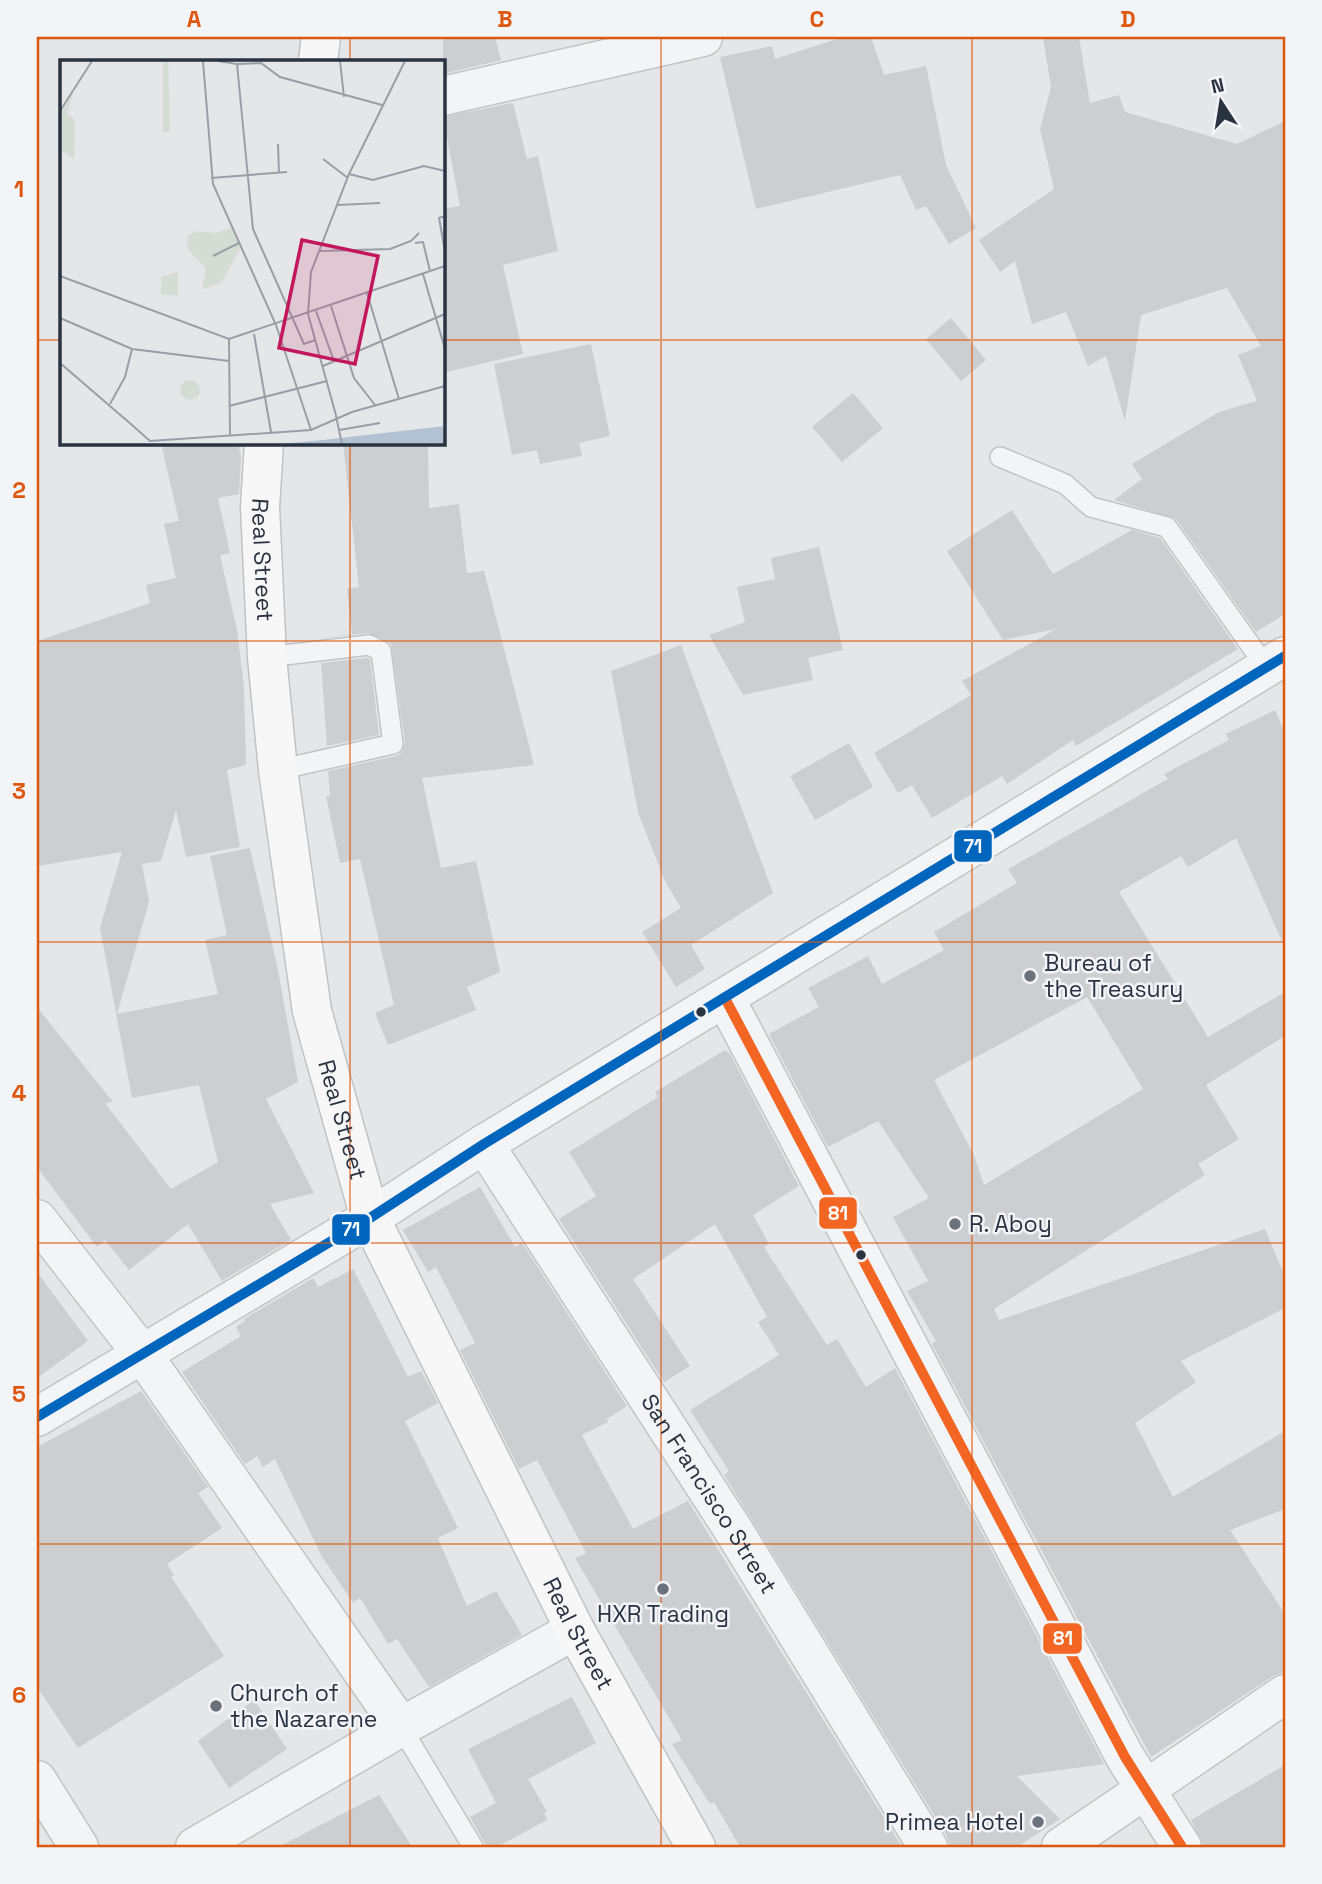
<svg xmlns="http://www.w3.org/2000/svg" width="1322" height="1884" font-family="'Space Grotesk',sans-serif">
  <rect width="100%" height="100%" fill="#e4e6e8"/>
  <g fill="#ccced0" fill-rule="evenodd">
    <path d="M443,37H495L501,60L443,74Z"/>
    <path d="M843,37H871L884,75L926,66L946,165L976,228L949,244L926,206L916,210L900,175L756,209L720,57L772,46L775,59Z"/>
    <path d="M1043,37H1079L1090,103L1119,95L1125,112L1237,144L1285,121V614L1256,632L1176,519L1114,500L1142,479L1132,464L1219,412L1257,401L1238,355L1261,346L1227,288L1141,315L1125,421L1106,356L1088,366L1066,312L1032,324L1015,261L1000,272L979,240L1054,189L1040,129L1051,87Z"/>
    <path d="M513,103L527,159L538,156L558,251L503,265L523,354L443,373V209L460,206L443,117Z"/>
    <path d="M951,318L986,360L961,381L926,339Z"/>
    <path d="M591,344L610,436L579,443L582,456L540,464L537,450L512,455L494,364Z"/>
    <path d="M853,393L883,428L842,462L812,427Z"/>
    <path d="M161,443H238L241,457L239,494L218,498L230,553L220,555L237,630L244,687L246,765L227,770L240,847L186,857L176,810L161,861L142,864L149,902L117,1014L218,994L205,940L227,935L210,856L250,848L278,970L298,1082L266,1099L314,1193L270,1204L291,1240L222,1281L188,1224L129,1270L105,1240L97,1247L37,1167V1007L113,1102L105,1103L171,1189L218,1162L199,1085L132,1098L100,928L122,852L37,866V641L150,603L146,585L176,578L164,524L179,521Z"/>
    <path d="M343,443H428L429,508L459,504L467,573L484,571L534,765L422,778L441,868L476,861L500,972L467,987L476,1010L388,1045L375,1013L394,1005L360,859L340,863L326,796H330L328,771L396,756L401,753L405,743L391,643L368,633L320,638L352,634L347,589L359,587Z"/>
    <path d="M1012,510L1053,574L1132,530L1160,538L1238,649L1076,746L1073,740L1007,784L1002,776L932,818L912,785L898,793L874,753L971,695L962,681L1056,629L1003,640L947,551Z"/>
    <path d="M819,547L843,650L808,658L813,680L743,695L709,635L745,622L737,587L775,579L771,558Z"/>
    <path d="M681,645L773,893L691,945L705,969L676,987L642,932L681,908L664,879L638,812L611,671Z"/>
    <path d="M367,658L370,659L379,735L327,746L321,663Z"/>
    <path d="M1275,710L1285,733V948L1236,838L1188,867L1181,856L1119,892L1208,1037L1285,992V1036L1206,1085L1239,1139L1198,1164L1205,1175L994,1309L999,1320L1265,1229L1285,1277V1308L1181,1361L1196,1382L1135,1423L1173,1497L1285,1431V1509L1230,1530L1285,1614V1672L1273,1676L1151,1757L932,1344L936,1341L907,1291L928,1281L893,1217L929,1198L878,1121L828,1147L769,1034L819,1007L808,988L868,956L882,984L944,950L934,932L1017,883L1008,869L1168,779L1164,774L1229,740L1226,734ZM1087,997L1143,1089L984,1185L974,1155L934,1080Z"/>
    <path d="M849,743L873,787L815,820L790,776Z"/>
    <path d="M725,1050L730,1054L799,1186L753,1215L769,1244L764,1247L827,1345L837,1339L866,1387L895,1368L1104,1764L1017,1776L1060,1819L1017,1847H950L947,1836L724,1475L729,1471L690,1410L779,1355L758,1322L767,1317L715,1224L633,1279L690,1366L664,1382L559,1219L596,1196L569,1152L658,1097L655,1092Z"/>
    <path d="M480,1187L515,1247L522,1243L627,1406L607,1419L608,1422L582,1435L633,1529L688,1501L902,1847H740L714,1802L710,1804L672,1744L682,1740L575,1558L586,1553L537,1460L519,1469L460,1350L475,1343L436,1267L428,1272L403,1230Z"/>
    <path d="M353,1269L408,1377L421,1371L438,1403L405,1421L458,1528L438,1538L467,1606L496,1591L522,1635L429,1687L397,1639L388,1644L360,1598L353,1603L321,1555L275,1459L263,1467L257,1456L245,1464L182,1372L241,1336L236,1327L245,1321L244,1319L313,1278L318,1287Z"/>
    <path d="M37,1272L88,1341L37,1378Z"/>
    <path d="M141,1391L208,1487L198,1493L222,1528L167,1564L174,1575L171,1577L224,1656L78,1748L37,1687V1447Z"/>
    <path d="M572,1697L596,1743L528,1779L547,1812L544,1813L547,1820L497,1847H487L470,1817L496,1803L468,1749Z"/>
    <path d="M254,1700L287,1749L229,1788L198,1741Z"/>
    <path d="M1285,1765V1847H1204L1191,1820Z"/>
    <path d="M379,1795L412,1847H278Z"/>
  </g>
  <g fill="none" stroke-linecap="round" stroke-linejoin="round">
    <g stroke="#c2c4c6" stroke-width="22">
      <g id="service">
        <path d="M1000,457L1065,484L1091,507L1167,527L1266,667"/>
        <path d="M267,657L369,645L381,651L393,744L278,770"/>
        <path d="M401,1727L473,1847"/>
      </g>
    </g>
    <g stroke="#c2c4c6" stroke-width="41">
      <g id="minor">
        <path d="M443,96L703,37"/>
        <path d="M726,1000L1125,1757L1182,1847"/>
        <path id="s1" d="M484,1144L734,1531L928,1847"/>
        <path d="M37,1219L143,1355L401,1727L575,1630"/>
        <path d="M37,1780L79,1847"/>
        <path d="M195,1847L401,1727"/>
        <path d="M1061,1847L1285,1694"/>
      </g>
    </g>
    <g stroke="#c2c4c6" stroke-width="41">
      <path id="tertiary" d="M37,1417L370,1218L484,1144L1285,656"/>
    </g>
    <g stroke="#c0c3c6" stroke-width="41">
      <g id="primary">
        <path d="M318,61L321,37"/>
        <path id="s2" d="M264,443L260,507L267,657L278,770L312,1011L370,1218L575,1630L696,1847"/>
      </g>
    </g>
    <use href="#service" stroke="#f3f4f5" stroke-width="19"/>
    <use href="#minor" stroke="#f3f4f5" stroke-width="38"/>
    <use href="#tertiary" stroke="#f3f4f5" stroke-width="38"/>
    <use href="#primary" stroke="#f7f7f7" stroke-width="38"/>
    <g stroke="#f2f4f8" stroke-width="16">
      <path id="bus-1" d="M726,1000L1125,1757L1182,1847"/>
    </g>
    <g stroke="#f2f4f8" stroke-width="16">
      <path id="bus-2" d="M37,1417L370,1218L484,1144L1285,656"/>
    </g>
    <use href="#bus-1" stroke="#f26522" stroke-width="10"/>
    <use href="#bus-2" stroke="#0065bd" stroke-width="10"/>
  </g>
  <path fill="none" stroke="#de570f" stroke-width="2" stroke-opacity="0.55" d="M350,37V61M661,37V1847M972,37V1847M37,340H61M443,340H1285M350,443V1847M37,641H1285M37,942H1285M37,1243H1285M37,1544H1285"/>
  <g fill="#6b727c" stroke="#f2f4f8" stroke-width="2.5">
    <circle cx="1030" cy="976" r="7"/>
    <circle cx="955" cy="1224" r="7"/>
    <circle cx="663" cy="1589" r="7"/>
    <circle cx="216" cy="1706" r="7"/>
    <circle cx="1038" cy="1822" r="7"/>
  </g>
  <g fill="#2a3342" stroke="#f2f4f8" stroke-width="2.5">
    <circle cx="701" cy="1012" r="6"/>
    <circle cx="861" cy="1255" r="6"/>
  </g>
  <g text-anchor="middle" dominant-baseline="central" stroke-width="5" stroke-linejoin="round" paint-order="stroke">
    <g font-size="23" fill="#2a3342" stroke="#f2f4f8">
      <text stroke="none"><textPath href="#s2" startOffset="117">Real Street</textPath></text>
      <text stroke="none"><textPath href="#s2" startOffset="684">Real Street</textPath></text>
      <text stroke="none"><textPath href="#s1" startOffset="416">San Francisco Street</textPath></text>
      <text stroke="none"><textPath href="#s2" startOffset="1251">Real Street</textPath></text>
    </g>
    <g font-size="23" fill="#2a3342" stroke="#f2f4f8" text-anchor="start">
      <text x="1044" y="963">Bureau of<tspan x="1044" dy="26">the Treasury</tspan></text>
      <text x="969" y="1224">R. Aboy</text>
      <text x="663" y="1614" text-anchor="middle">HXR Trading</text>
      <text x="230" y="1693">Church of<tspan x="230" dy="26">the Nazarene</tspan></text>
      <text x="1024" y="1822" text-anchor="end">Primea Hotel</text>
    </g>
  </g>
  <g transform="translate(60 60)">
    <rect width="385" height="385" fill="#e4e6e8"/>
    <path d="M120 330a10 10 0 1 1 20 0a10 10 0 1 1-20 0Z" fill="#d5dcd4"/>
    <path d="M103,1H108L110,72H103Z" fill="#d5dcd4"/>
    <path d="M13,33L7,54L15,60L14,99L0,90V53ZM172,167L181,187L161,223L142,229L146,209L127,188L128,175L137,171L156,173ZM118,212V236L101,234V217Z" fill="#d5dcd4"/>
    <path d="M385,366V384H221L263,380Z" fill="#b3c2d2"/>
    <path fill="none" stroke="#9a9ea6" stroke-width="2" d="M143,1L153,124L216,265L251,370M158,1L177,4L193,169L244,284L255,280M280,1L284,37M177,4L201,3L220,17L322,45M0,51L32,1M218,84L219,113M263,99L288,118M289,114L313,120L364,106L385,111M151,118L227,112M278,145L320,143M385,156L379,158L385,191M355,183L363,182L370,211M260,191L330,189L351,181L359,173M153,196L179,183M363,214L385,289M0,216L169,279L385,206M307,233L339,339M271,246L294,318L315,345M256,251L274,301M0,258L72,289L169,301M194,274L211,372M169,279L170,375M0,303L65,359M263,306L385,254M50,344L65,317L72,289M169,346L267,321M276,356L282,384M64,358L90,381L251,370L292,352L385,326M277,359L248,254L251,212L289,114L345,1M279,370L320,363"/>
    <path fill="#c2185b" fill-opacity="0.15" stroke="#c2185b" stroke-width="3.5" d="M242,180L318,196L295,304L219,288Z"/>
    <rect width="385" height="385" fill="none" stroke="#2a3342" stroke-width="3.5"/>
  </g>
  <g stroke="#f2f4f8" stroke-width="2.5">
    <rect x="953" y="829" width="40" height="34" rx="7" fill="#0065bd"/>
    <rect x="818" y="1196" width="40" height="34" rx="7" fill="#f26522"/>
    <rect x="331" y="1213" width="40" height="33" rx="7" fill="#0065bd"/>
    <rect x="1042" y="1622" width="41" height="33" rx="7" fill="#f26522"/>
  </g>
  <g font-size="19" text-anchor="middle" font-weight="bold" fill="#fff">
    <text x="973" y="853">71</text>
    <text x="838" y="1220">81</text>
    <text x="351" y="1236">71</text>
    <text x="1063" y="1645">81</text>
  </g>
  <rect width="1322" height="1884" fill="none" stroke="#f2f4f8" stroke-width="77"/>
  <g transform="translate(1221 102) rotate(348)" stroke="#f2f4f8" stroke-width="5" paint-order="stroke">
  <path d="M0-5L12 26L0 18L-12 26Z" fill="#2a3342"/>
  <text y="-10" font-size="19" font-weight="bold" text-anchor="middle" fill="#2a3342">N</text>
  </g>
  <rect x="38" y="38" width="1246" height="1808" fill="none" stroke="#de570f" stroke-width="2.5"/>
  <g font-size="23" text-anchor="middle" font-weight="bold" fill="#de570f">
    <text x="194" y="27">A</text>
    <text x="505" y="27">B</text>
    <text x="817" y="27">C</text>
    <text x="1128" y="27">D</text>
    <text x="19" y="197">1</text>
    <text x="19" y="498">2</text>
    <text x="19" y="799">3</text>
    <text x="19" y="1101">4</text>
    <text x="19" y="1402">5</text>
    <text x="19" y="1703">6</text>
  </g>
</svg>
